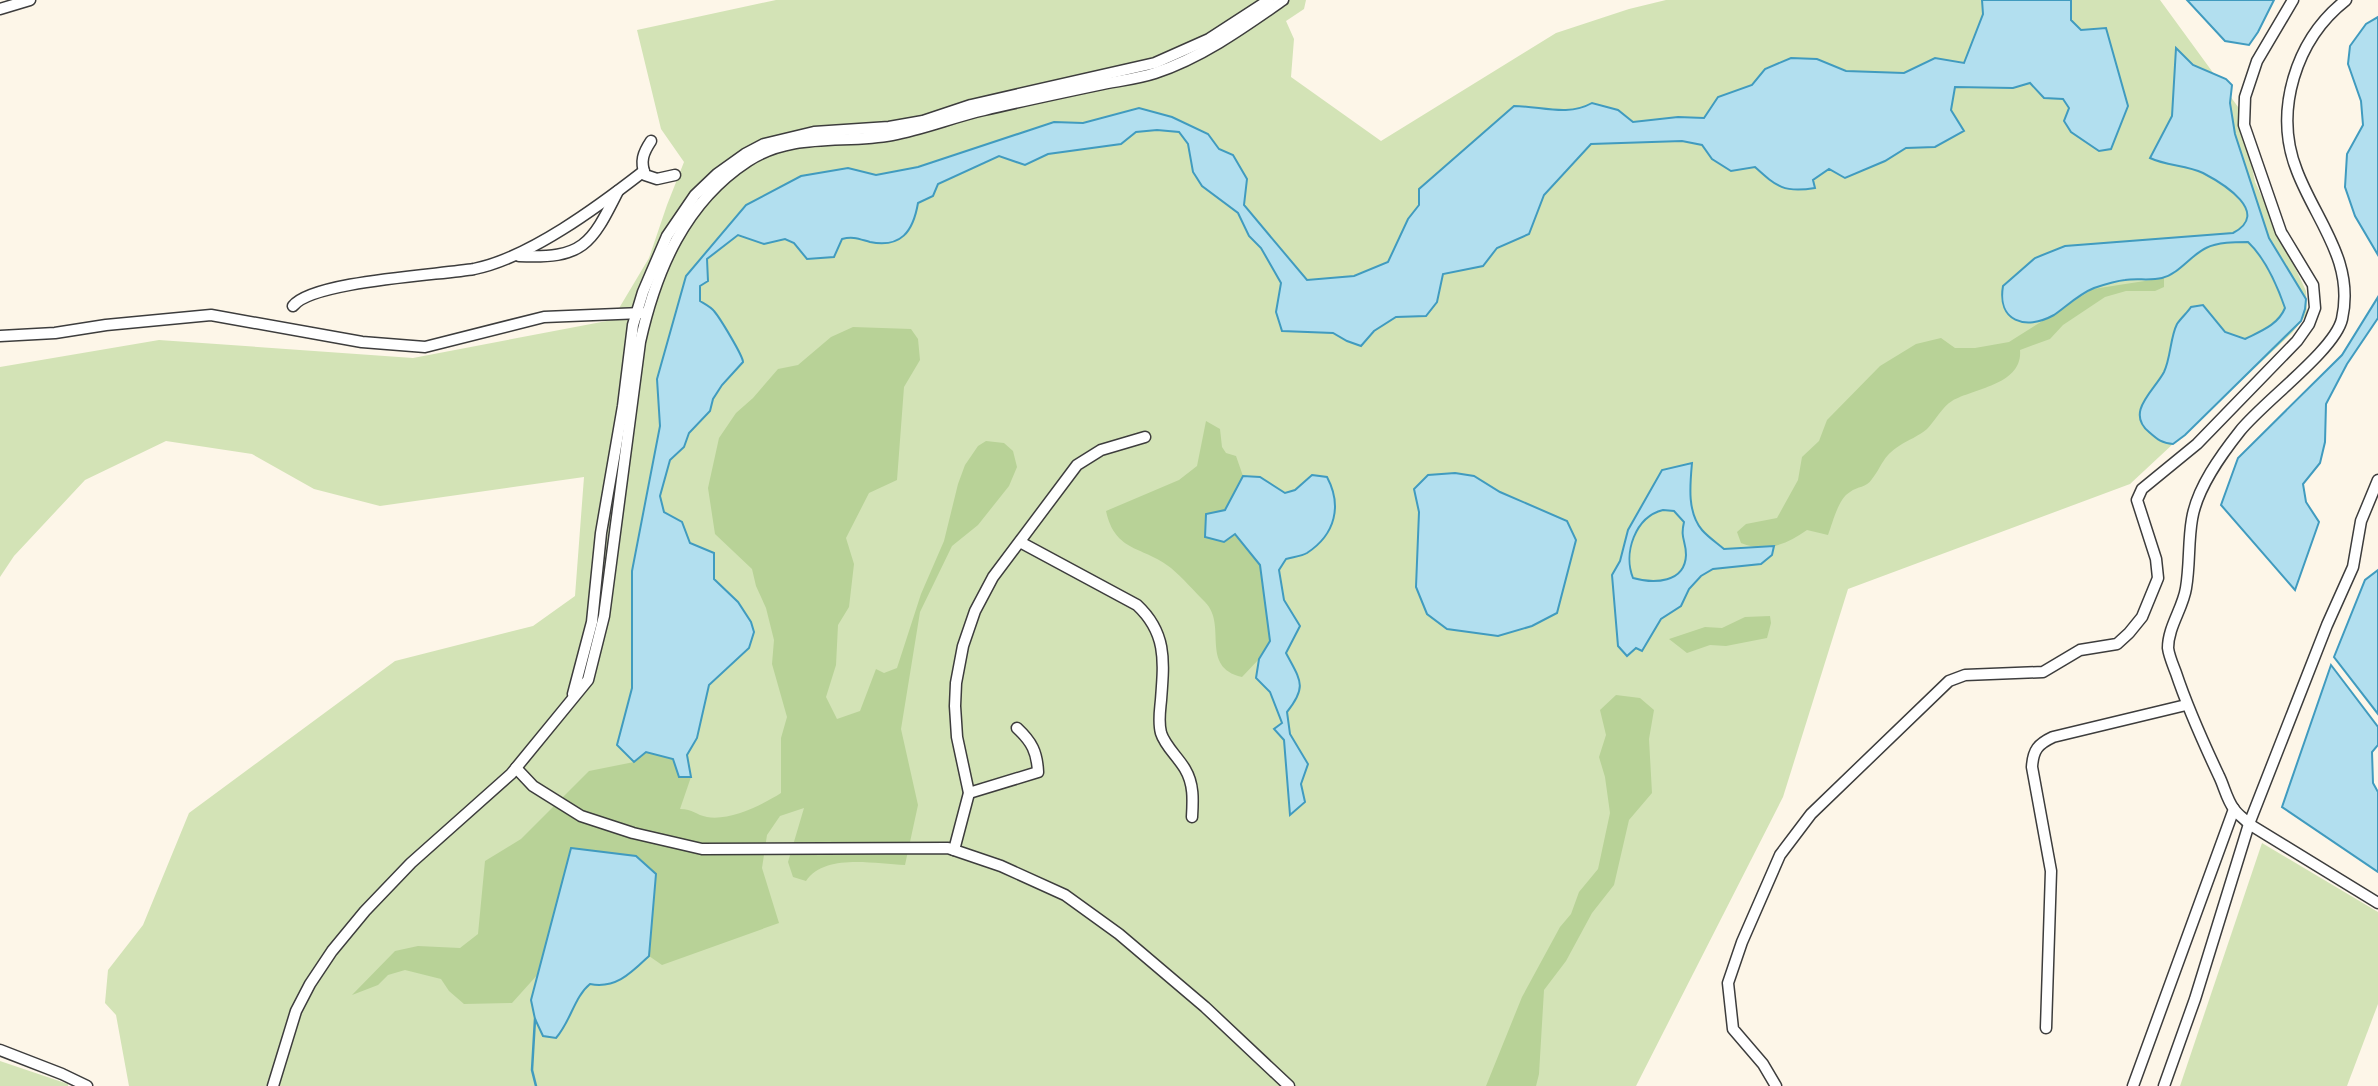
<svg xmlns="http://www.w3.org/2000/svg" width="2378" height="1086" font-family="'Libre Baskerville',serif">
  <rect width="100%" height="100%" fill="#fdf6e8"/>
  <g fill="#d3e3b6">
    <path d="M776,0H1306L1304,9L1286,21L1294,39L1291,77L1381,141L1556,33L1629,9L1666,0H2160L2241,111L2255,182L2306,291L2307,314L2292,333L2130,484L1848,589L1783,797L1636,1086H129L116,1015L105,1003L108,970L143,925L189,813L395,661L533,626L575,596L584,477L380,506L314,489L252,454L166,441L85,480L14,556L0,577V367L159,340L413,358L612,320L649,258L667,205L684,162L661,129L637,30Z"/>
    <path d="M2262,843L2378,912V1004L2347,1086H2180Z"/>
    <path d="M0,1061L68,1084V1086H0Z"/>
  </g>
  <g fill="#b8d297">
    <path d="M2164,278V287L2155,291H2126L2105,297L2063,325L2050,339L2020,350C2023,385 1974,388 1952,401C1942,407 1935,421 1927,429C1919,436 1908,440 1899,446C1882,457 1883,465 1872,479C1866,488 1858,486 1850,492C1838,499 1833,522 1828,535L1807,530C1786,545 1765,553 1741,543L1737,532L1746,524L1777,518L1798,480L1802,457L1819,441L1827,420L1880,366L1916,344L1941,338L1955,348H1975L2009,342L2093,289Z"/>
    <path d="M853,327L911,329L918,339L920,360L904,387L897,480L869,493L846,538L854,564L849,607L838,625L836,665L826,697L837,719L860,711L876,669L884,673L897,668L921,594L944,541L958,484L965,465L978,446L986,441L1004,443L1013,451L1017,467L1009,486L978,525L952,546L920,612L901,729L918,805L905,865C874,864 825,853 806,881L793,877L788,862L804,808L780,816L767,835L762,868L779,923L662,965L649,956L655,874L571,848L539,973L512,1003L464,1004L449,991L441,979L405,970L388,975L378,985L352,995L395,951L418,946L460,948L478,934L485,861L521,839L589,771L634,762L646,752L673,759L679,777H691L680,809C693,809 696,815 707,817C730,821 762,805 781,793V738L787,717L772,664L774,640L766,608L756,586L752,569L715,534L708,488L719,438L736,413L753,398L778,369L798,365L831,337Z"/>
    <path d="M1206,421L1220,429L1222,447L1226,453L1236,456L1243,476L1225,510L1234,533L1260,565L1270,641L1259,659L1242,677C1199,667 1228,625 1205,602C1194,591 1183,578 1171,568C1144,546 1115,553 1106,511L1179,480L1197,466Z"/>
    <path d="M1770,616L1771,623L1767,638L1726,646L1710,645L1687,653L1669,639L1705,627L1722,628L1745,617Z"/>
    <path d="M1616,695L1640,698L1654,710L1649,739L1652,793L1629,820L1614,885L1592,913L1566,961L1544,990L1539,1074L1536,1086H1486L1522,997L1560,927L1571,914L1579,892L1598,869L1610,813L1605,777L1599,757L1606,735L1600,710Z"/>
  </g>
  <g fill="#b2dfef" stroke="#409bbf" stroke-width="2" fill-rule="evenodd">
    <path d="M1982,0H2071V20L2081,30L2106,28L2128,106L2111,149L2099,151L2071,132L2064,121L2069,108L2063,99L2044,98L2030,83L2013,88L1955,87L1951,110L1964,131L1935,147L1906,148L1885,161L1845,178L1829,169L1813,180L1815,188C1784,193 1777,187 1755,167L1731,171L1712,159L1702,145L1682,141L1591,144L1544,195L1529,234L1497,248L1483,266L1443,274L1437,302L1426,316L1396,317L1374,331L1361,346L1347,341L1333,333L1282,331L1276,312L1281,283L1261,248L1249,236L1238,213L1202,186L1193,172L1188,144L1179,132L1157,130L1136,132L1121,144L1048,154L1025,165L999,156L938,184L933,196L918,203C913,232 901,248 870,242C859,239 853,236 842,239L834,257L807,259L794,243L785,239L764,244L738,235L707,259L708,281L700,286V301C705,304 711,307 714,311C720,318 743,356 743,362L722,385L713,399L710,411L689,433L684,447L670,460L660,496L664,512L682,522L690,543L714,553V579L738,602L751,622L754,632L749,648L709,685L697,738L687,755L691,777H679L673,759L646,752L634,762L617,745L632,688V571L660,426L657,379L686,276L746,205L801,176L848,168L876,175L918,167L1054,122L1083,123L1139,108L1172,117L1208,134L1219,149L1233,155L1247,179L1244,205L1307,280L1354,276L1388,262L1408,219L1419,205V189L1514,106C1541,106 1567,117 1592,103L1618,110L1633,122L1678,117L1704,118L1718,97L1752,85L1765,69L1791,58L1817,59L1846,71L1904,73L1935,58L1964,63L1983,14Z"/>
    <path d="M2187,0H2274L2258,32L2249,45L2225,41Z"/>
    <path d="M2378,17V255L2355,216L2345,187L2347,154L2363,125L2361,101L2348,64L2350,46L2366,24Z"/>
    <path d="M2176,48L2193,65L2226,79L2232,85L2230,103L2235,134L2269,238L2306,299L2305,309L2301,321L2185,435L2173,444C2162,443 2158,440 2149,432C2125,412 2154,391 2164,372C2171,357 2170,338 2177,324C2181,318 2187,313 2191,307L2203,305L2225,332L2245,339C2261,331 2278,325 2285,308C2277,285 2266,259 2248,242C2235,242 2218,242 2206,248C2191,255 2179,274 2162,278C2150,281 2137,278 2125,280C2115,281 2103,285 2094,288C2079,294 2067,306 2054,315C2025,331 1997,321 2003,286L2035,258L2065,246L2233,233C2271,213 2224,184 2203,173C2186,165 2167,166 2150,158L2172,116Z"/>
    <path d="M2378,297V318L2347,364L2326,404L2325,442L2320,463L2303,484L2306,502L2319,522L2295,590L2221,505L2238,458L2342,355Z"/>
    <path d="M1692,463C1690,485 1687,512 1702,530C1708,537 1717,543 1724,549L1774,546L1772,555L1761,564L1713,569L1701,576L1689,589L1681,606L1661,619L1642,651L1636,648L1627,656L1618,646L1612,575L1620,561L1628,530L1662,470ZM1663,510L1674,511L1684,522C1680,539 1686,540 1686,555C1685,583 1654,584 1633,578C1623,553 1635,517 1663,510Z"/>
    <path d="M1455,473L1474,476L1500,492L1567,521L1576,540L1557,613L1532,626L1498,636L1447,629L1427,614L1416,587L1419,512L1414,489L1428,475Z"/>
    <path d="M1312,475L1327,477C1342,505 1336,534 1307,553C1302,556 1293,557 1286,559L1279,570L1284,600L1300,626L1286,653C1300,680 1308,686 1287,712L1290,734L1308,764L1301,784L1305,802L1290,815L1284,740L1274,729L1282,723L1270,692L1256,678L1259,659L1270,641L1260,565L1235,534L1224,542L1205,537L1206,514L1225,510L1243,476L1260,477L1285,493L1295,490Z"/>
    <path d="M2378,570V714L2334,657L2365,580Z"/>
    <path d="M2331,665L2378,727V745L2372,752L2373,783L2378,792V872L2282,807Z"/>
    <path d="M571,848L636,856L656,874L649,956C631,973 616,989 590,984C574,997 571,1021 556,1038L543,1036L535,1019L531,1000Z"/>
  </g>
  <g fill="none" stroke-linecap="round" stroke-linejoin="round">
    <path stroke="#409bbf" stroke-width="2.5" d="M535,1019L532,1070L536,1086"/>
    <g stroke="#3d3d3d" stroke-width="13">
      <g id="minor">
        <path d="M2346,0C2296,39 2273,111 2297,171C2316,221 2355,261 2342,319C2335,350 2263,402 2240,431C2221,455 2197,488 2192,519C2188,542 2190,565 2186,588C2183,608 2168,627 2168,648C2169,656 2173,665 2176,673C2188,709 2203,742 2219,776C2224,786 2227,800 2234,809C2238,815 2245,819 2249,824L2378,903"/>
        <path d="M0,9L30,0"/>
        <path d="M651,141C643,153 640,161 645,175L657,179L675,175"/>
        <path d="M519,256C583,259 591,245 618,191"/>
        <path d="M293,306C312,281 439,275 474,269C529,258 599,206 644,171"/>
        <path d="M0,336L55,333L106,325L211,315L362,342L425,347L544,317L642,313"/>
        <path d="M1020,542L1137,605C1167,633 1164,661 1161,700C1160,711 1158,722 1161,733C1165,746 1178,757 1185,769C1194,784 1193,800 1192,817"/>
        <path d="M573,694L592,622L601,533L623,406L633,325L643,292L667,236L695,195L717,174L745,154L764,144L814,132L889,127L923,121L971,105L1155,63L1209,39L1269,0"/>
        <path d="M516,768L533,786L581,816L633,833L702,849L948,848L1001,866L1065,895L1119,934L1205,1007L1289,1086"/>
        <path d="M969,793L1038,772C1037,752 1032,742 1017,728"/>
        <path d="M954,850L969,793L957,737L955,706L956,683L963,646L975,611L993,577L1077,465L1101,450L1145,437"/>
        <path d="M2046,1028L2051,871L2032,767C2033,750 2038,744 2053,737L2186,705"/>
        <path d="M0,1050L62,1074L87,1086"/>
        <path d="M273,1086L296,1011L310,984L332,951L365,911L411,863L511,774L588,680L604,616L640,342C656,270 685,202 748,161C793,132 844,144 892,135C924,129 953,117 984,110C1022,101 1060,93 1098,85C1116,81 1137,79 1155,73C1201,58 1243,28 1283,0"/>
        <path d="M1776,1086L1763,1064L1733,1029L1728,983L1742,942L1780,855L1811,814L1949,681L1965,675L2043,672L2080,650L2117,644L2129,633L2142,617L2158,578L2156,559L2137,500L2142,489L2197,444L2297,341L2309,324L2315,308L2313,285L2281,232L2244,125L2245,97L2257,61L2293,0"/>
        <path d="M2133,1086L2234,809"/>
        <path d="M2164,1086L2195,999L2249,824L2327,625L2353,567L2361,521L2378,480"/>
      </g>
    </g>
    <use href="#minor" stroke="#fff" stroke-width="10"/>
  </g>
</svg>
